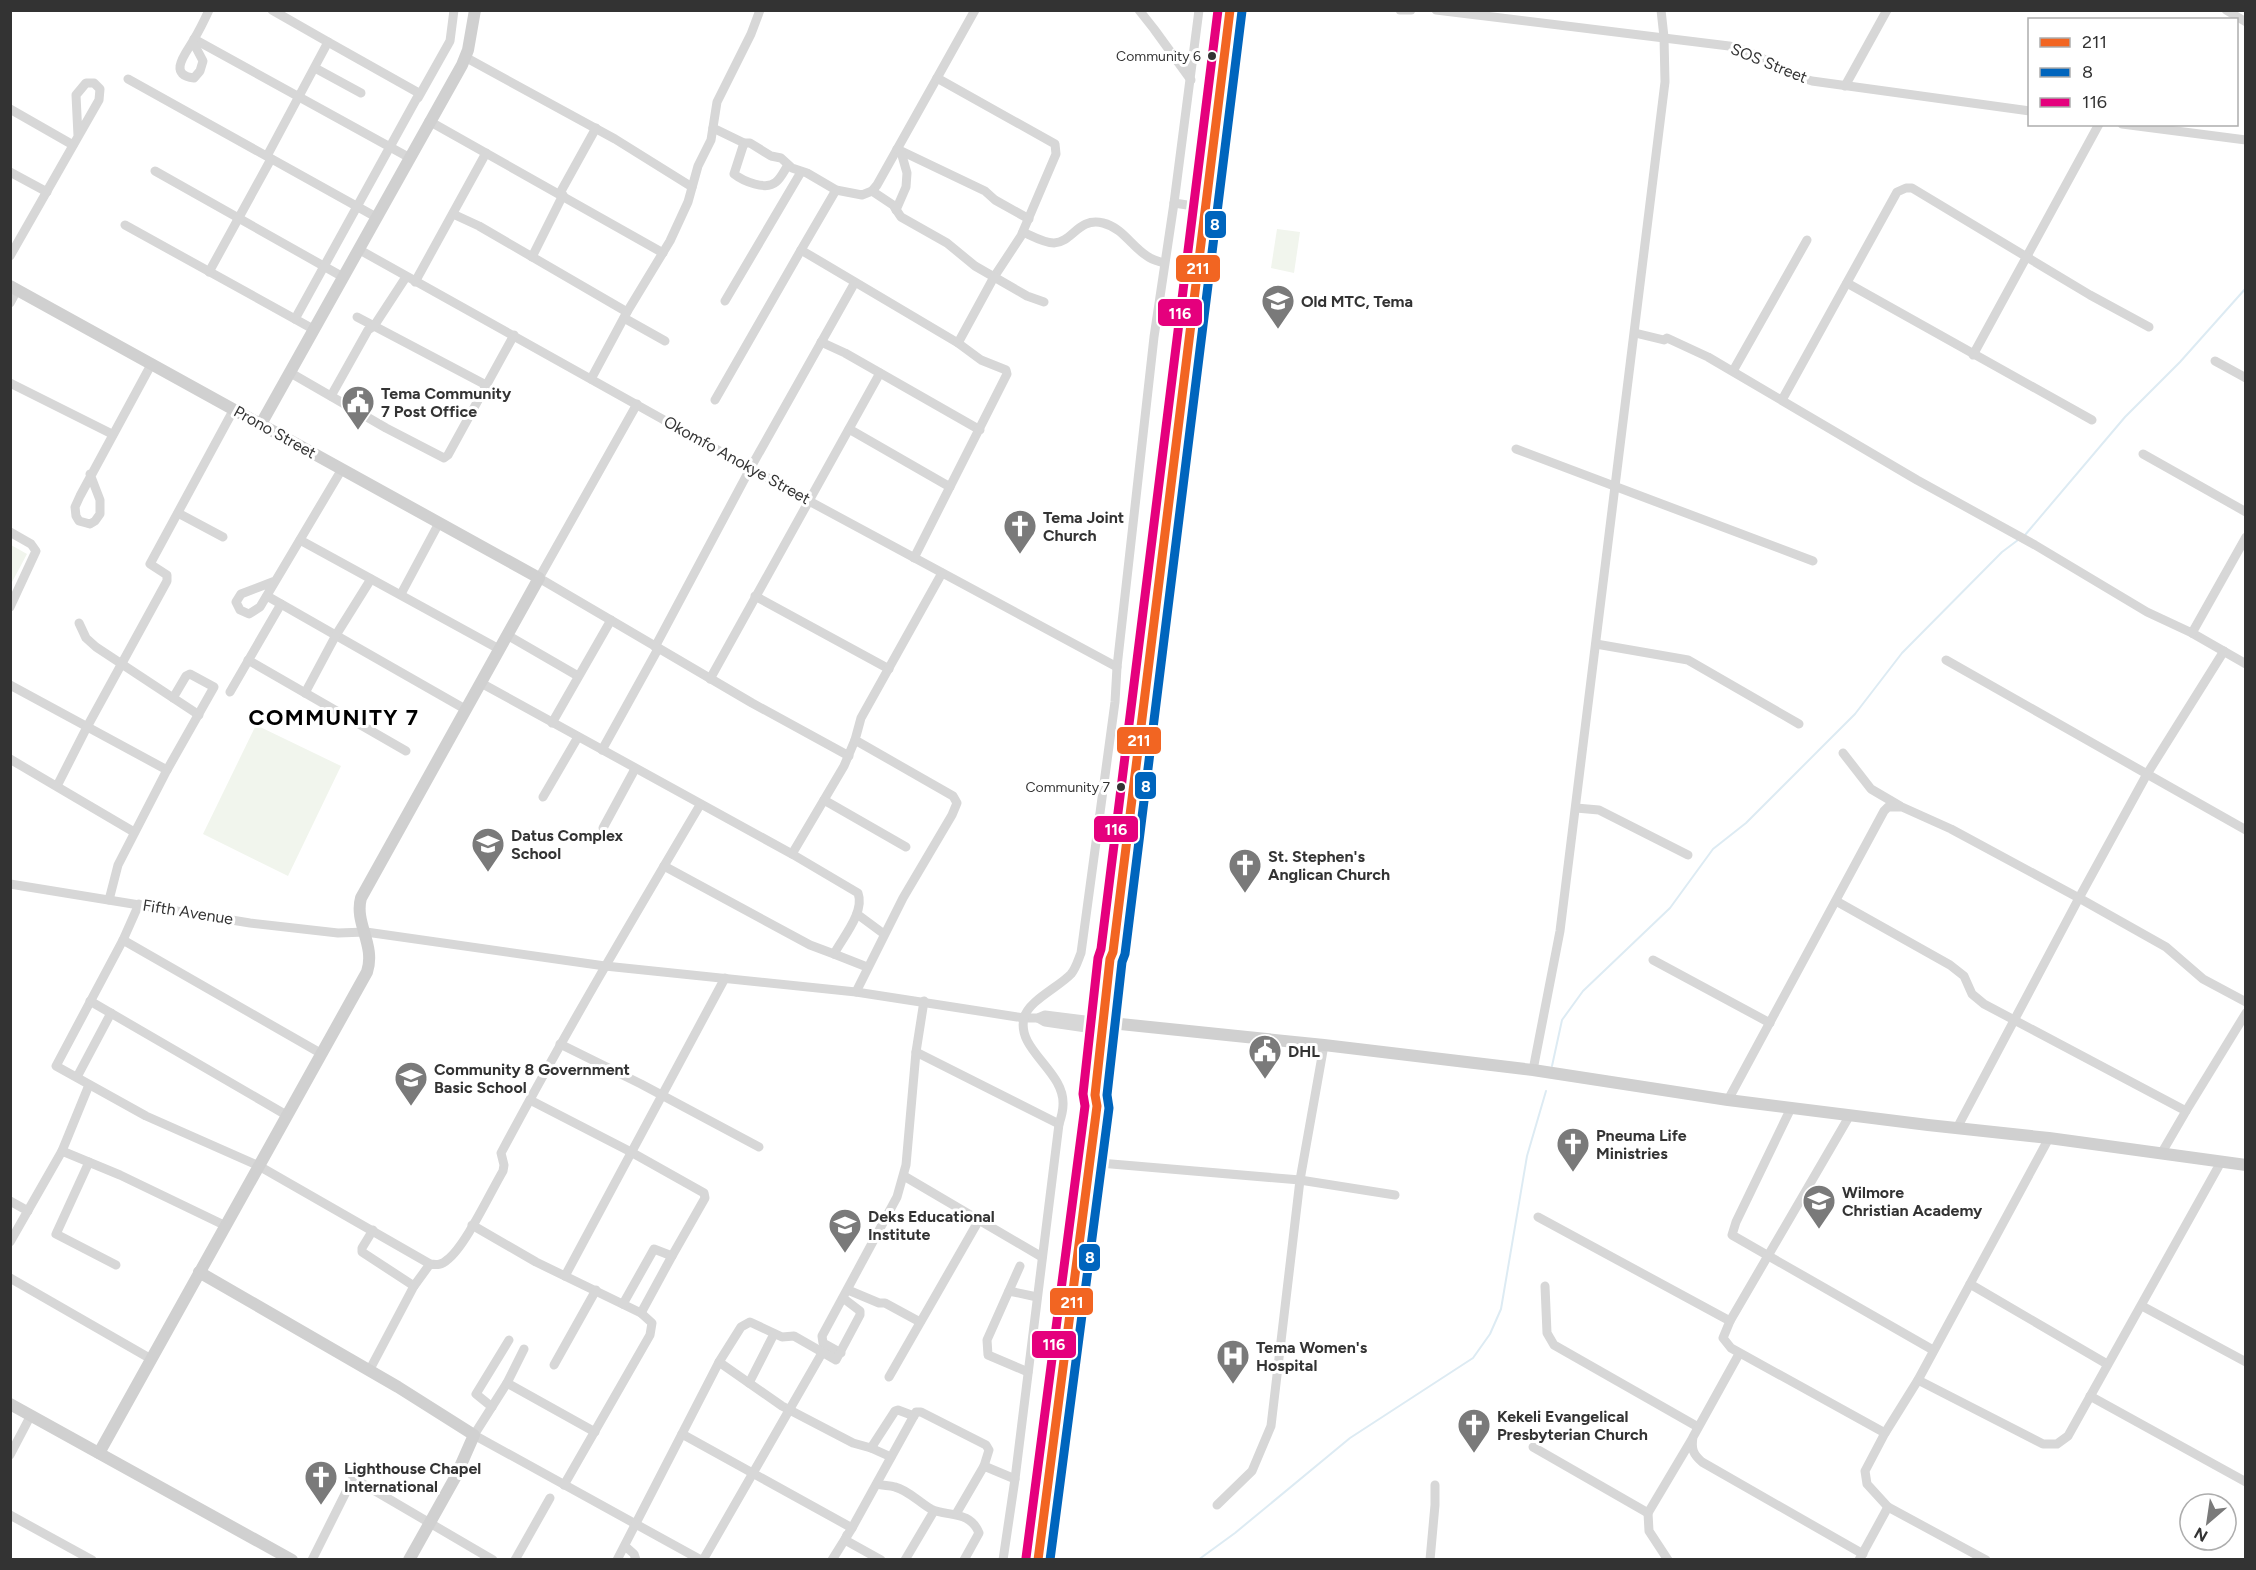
<svg xmlns="http://www.w3.org/2000/svg" width="2256" height="1570" font-family="Figtree,sans-serif">
  <rect width="100%" height="100%" fill="#fff"/>
  <g fill="#f1f5ed">
    <path d="M1277,229L1300,232L1294,273L1271,268Z"/>
    <path d="M11,545L27,554L11,584Z"/>
    <path d="M256,725L341,766L288,876L203,834Z"/>
  </g>
  <g fill="none" stroke-linecap="round" stroke-linejoin="round">
    <g stroke="#ddebf3" stroke-width="2">
      <path d="M2025,535L2125,417L2180,362L2246,288"/>
      <path d="M1552,1066L1562,1020L1583,991L1670,908L1713,849L1746,823L1855,714L1902,653L2002,552L2018,540"/>
      <path d="M1198,1560L1235,1533L1350,1438L1473,1358L1490,1334L1501,1309L1527,1156L1546,1091"/>
    </g>
    <g stroke="#d7d7d7" stroke-width="9">
      <path d="M1139,10L1154,29L1191,80"/>
      <path d="M1400,10H1411"/>
      <path d="M1436,10L1729,46C1759,52 1783,73 1812,81L2030,111"/>
      <path d="M2226,10L2246,22"/>
      <path d="M194,39L410,158"/>
      <path d="M193,42L203,61L200,71L194,78C167,75 186,53 193,41C199,31 204,21 209,10"/>
      <path d="M465,57L615,139L692,187"/>
      <path d="M315,68L361,93"/>
      <path d="M128,79L376,217"/>
      <path d="M1845,86L1887,10"/>
      <path d="M418,98L450,41L454,10"/>
      <path d="M10,109L73,145"/>
      <path d="M429,121L663,253"/>
      <path d="M2122,124L2246,140"/>
      <path d="M713,128L744,143H750L771,156L781,158L792,168L807,173L836,190L862,195L872,191L877,185L937,78"/>
      <path d="M744,143L734,174C743,181 766,191 776,182C781,178 784,171 788,165"/>
      <path d="M897,149L985,191L995,200L1029,219"/>
      <path d="M267,156L328,42L272,10"/>
      <path d="M155,171L343,277"/>
      <path d="M10,172L47,192"/>
      <path d="M836,190L801,250L958,343L994,277L1021,236L1056,154L1055,144L937,78L975,10"/>
      <path d="M872,191L893,205L901,217L947,243L975,266L1027,296L1044,302"/>
      <path d="M560,193L596,128"/>
      <path d="M1174,203L1207,208"/>
      <path d="M896,210L906,187L907,173L901,152"/>
      <path d="M453,214L479,226L627,312"/>
      <path d="M125,225L313,329"/>
      <path d="M1023,232C1032,236 1044,243 1054,243C1073,242 1078,217 1103,223C1123,228 1131,246 1147,256C1152,260 1158,261 1164,263"/>
      <path d="M358,249L809,501L1117,667"/>
      <path d="M10,256L99,100L100,89L94,83H86L76,95L78,136"/>
      <path d="M532,257L563,195"/>
      <path d="M209,272L271,159"/>
      <path d="M415,282L486,153"/>
      <path d="M1847,283L2092,420"/>
      <path d="M725,301L801,172"/>
      <path d="M10,303L17,290"/>
      <path d="M357,317L486,385"/>
      <path d="M624,318L665,341"/>
      <path d="M295,319L418,96L417,92L328,42"/>
      <path d="M1635,333L1664,340L1667,338L1708,357L1917,480L2035,545L2147,612L2192,633L2246,664"/>
      <path d="M821,342L845,353L980,430"/>
      <path d="M1973,355L2099,124"/>
      <path d="M2215,361L2246,378"/>
      <path d="M1733,371L1807,240"/>
      <path d="M289,372L386,428L444,458L448,455L514,335"/>
      <path d="M591,379L627,312L670,241L688,202L698,166L711,140L717,102L751,34L760,10"/>
      <path d="M10,383L112,434"/>
      <path d="M331,396L368,330L374,326L406,277"/>
      <path d="M715,400L801,250"/>
      <path d="M1782,400L1897,192L1906,188H1912L2090,295L2149,327"/>
      <path d="M637,404L539,578L752,703L849,756"/>
      <path d="M849,429L950,487"/>
      <path d="M1516,449L1813,561"/>
      <path d="M2143,454L2246,512"/>
      <path d="M90,474L100,500V514L95,521L90,524L79,521L76,516L75,507L80,496L152,363"/>
      <path d="M178,513L223,537"/>
      <path d="M10,532L31,544L36,551L10,607"/>
      <path d="M300,540L499,649"/>
      <path d="M914,558L1007,374L1006,370L981,360L958,343"/>
      <path d="M275,581L241,594L236,602L240,610L249,614L260,607L342,469"/>
      <path d="M401,594L439,523"/>
      <path d="M267,596L465,709"/>
      <path d="M755,596L889,669"/>
      <path d="M79,623L86,638L96,647L199,715"/>
      <path d="M2192,633L2246,537"/>
      <path d="M507,635L578,676"/>
      <path d="M1596,644L1688,660L1799,724"/>
      <path d="M655,647L751,467L854,284"/>
      <path d="M2224,651L2147,774L2246,830"/>
      <path d="M248,660L406,751"/>
      <path d="M1946,660L2147,774L2079,898L2166,947L2203,979L2246,1002"/>
      <path d="M710,679L880,373"/>
      <path d="M481,683L792,854L844,766L855,740"/>
      <path d="M10,685L167,770"/>
      <path d="M230,692L281,604"/>
      <path d="M305,693L336,635L371,579"/>
      <path d="M552,723L611,620"/>
      <path d="M602,750L658,649"/>
      <path d="M1843,753L1871,789L1900,806"/>
      <path d="M10,759L134,832"/>
      <path d="M57,786L87,727L167,581V575L150,564L234,409"/>
      <path d="M543,797L578,737"/>
      <path d="M824,800L906,847"/>
      <path d="M1576,808L1599,810L1688,855"/>
      <path d="M603,828L635,769"/>
      <path d="M792,854L858,893C865,912 843,937 834,954L867,967"/>
      <path d="M664,866L810,945L834,954"/>
      <path d="M10,884L250,923L338,933L366,932L605,966L856,992L1024,1018H1038L1045,1015L1101,1022"/>
      <path d="M109,900L118,865L167,770L214,687L190,674L186,676L173,698"/>
      <path d="M1836,901L1950,965L1964,976L1972,994L1984,1004L2186,1111L2161,1154"/>
      <path d="M139,904L123,940L56,1066L146,1116L259,1166L430,1264C437,1265 442,1265 447,1260C465,1247 490,1193 503,1171L504,1165L501,1153C564,1035 632,920 700,805"/>
      <path d="M857,914L884,934"/>
      <path d="M123,940L322,1054"/>
      <path d="M1653,960L1770,1023"/>
      <path d="M856,992L903,898L952,815L957,803L953,796L855,740L861,718L942,573"/>
      <path d="M90,1001L288,1116"/>
      <path d="M1038,1018L1045,1022L1100,1030"/>
      <path d="M560,1044L641,1084L759,1147"/>
      <path d="M916,1052L1059,1124"/>
      <path d="M1533,1070L1560,931L1665,82L1664,37L1661,10"/>
      <path d="M77,1077L111,1013"/>
      <path d="M530,1100L631,1152L704,1193L705,1198L672,1256"/>
      <path d="M1728,1100L1884,811L1888,807H1902L1951,829L2079,898L1957,1128"/>
      <path d="M1791,1108L1736,1222L1732,1235L1933,1350"/>
      <path d="M2186,1111L2246,1013"/>
      <path d="M62,1151L120,1175L226,1226"/>
      <path d="M89,1162L56,1234L116,1265"/>
      <path d="M1088,1162L1300,1180L1395,1195"/>
      <path d="M904,1176L1042,1257"/>
      <path d="M10,1201L28,1211"/>
      <path d="M1538,1217L1730,1321L1723,1338L1731,1348L1885,1433"/>
      <path d="M472,1225L536,1262L641,1313L652,1323L650,1335L564,1485"/>
      <path d="M373,1230L362,1248V1252L414,1286"/>
      <path d="M10,1242L62,1151L89,1085"/>
      <path d="M1020,1266L987,1340L988,1355L1028,1372"/>
      <path d="M565,1276L725,978"/>
      <path d="M10,1278L151,1359"/>
      <path d="M1970,1284L2107,1364"/>
      <path d="M1545,1286L1547,1333L1554,1345L1698,1427"/>
      <path d="M848,1290L879,1303H885L920,1322"/>
      <path d="M1009,1291L1037,1297"/>
      <path d="M623,1304L654,1249L672,1256L641,1313"/>
      <path d="M2142,1306L2246,1362"/>
      <path d="M1730,1321L1850,1115"/>
      <path d="M524,1349L507,1383L474,1435L701,1560"/>
      <path d="M841,1353L823,1343L822,1336L897,1197L906,1165L916,1052L924,1001"/>
      <path d="M1739,1354L1693,1437C1691,1449 1693,1454 1702,1462L1863,1554"/>
      <path d="M719,1362L782,1406L853,1443L871,1448L891,1457"/>
      <path d="M554,1365L596,1290"/>
      <path d="M369,1371L414,1286L430,1264"/>
      <path d="M889,1377L979,1220"/>
      <path d="M1918,1380L2043,1444H2057L2068,1436L2221,1162"/>
      <path d="M507,1383L595,1432"/>
      <path d="M749,1383L774,1334"/>
      <path d="M2090,1396L2246,1482"/>
      <path d="M492,1407L476,1394L509,1340"/>
      <path d="M682,1434L852,1528"/>
      <path d="M1533,1447L1648,1513L1692,1439"/>
      <path d="M871,1448L895,1411L898,1410L914,1416"/>
      <path d="M10,1455L31,1415"/>
      <path d="M877,1484C883,1486 889,1485 895,1487C908,1490 920,1503 931,1509C947,1517 970,1510 979,1533L964,1560"/>
      <path d="M1217,1505L1252,1471L1271,1426L1300,1180L1324,1045"/>
      <path d="M1648,1513L1649,1531L1668,1560"/>
      <path d="M956,1514L984,1466L1015,1479"/>
      <path d="M10,1515L92,1560"/>
      <path d="M847,1535L845,1540L881,1560"/>
      <path d="M625,1546L634,1554L636,1560"/>
      <path d="M312,1560L353,1478L493,1560"/>
      <path d="M515,1560L550,1498"/>
      <path d="M617,1560L719,1362L741,1327L750,1322L782,1337L794,1336L836,1360L860,1315V1311L843,1298"/>
      <path d="M703,1560L822,1353"/>
      <path d="M832,1560L852,1528L916,1412H921L986,1445L989,1450L984,1466"/>
      <path d="M905,1560L934,1511"/>
      <path d="M1003,1560L1015,1479L1059,1124C1061,1118 1063,1111 1063,1105C1065,1071 1016,1050 1024,1018C1028,1001 1059,987 1071,974C1076,968 1078,960 1081,953L1115,702L1117,667L1154,337L1174,203L1199,10"/>
      <path d="M1430,1560L1435,1505V1485"/>
      <path d="M1859,1560L1888,1507"/>
      <path d="M1986,1560L1888,1507L1867,1484L1865,1471L1885,1433L1918,1380L2049,1138"/>
    </g>
    <g stroke="#d0d0d0" stroke-width="12">
      <path d="M10,286L539,578L361,898C354,923 376,945 367,972L99,1453"/>
      <path d="M261,424L462,65L468,50L475,10"/>
      <path d="M1101,1022L1324,1045L1533,1070L1728,1100L1928,1125L2049,1138L2246,1165"/>
      <path d="M1097,1106L1095,1095L1110,959L1113,952L1146,697L1230,10"/>
      <path d="M199,1272L398,1387L474,1435L456,1476L409,1560"/>
      <path d="M10,1404L292,1560"/>
      <path d="M1038,1560L1088,1162L1097,1106L1102,1096L1111,1023L1114,982"/>
    </g>
    <g stroke="#fff" stroke-width="14">
      <path id="bus-1" d="M1038,1560L1097,1106L1095,1095L1110,959L1113,952L1230,10"/>
    </g>
    <g stroke="#fff" stroke-width="14">
      <path id="bus-2" d="M1050,1560L1109,1108L1107,1095L1122,962L1125,954L1242,11"/>
    </g>
    <g stroke="#fff" stroke-width="14">
      <path id="bus-3" d="M1026,1558L1085,1106L1083,1094L1098,958L1101,949L1218,10"/>
    </g>
    <use href="#bus-1" stroke="#f26522" stroke-width="9"/>
    <use href="#bus-2" stroke="#0065bd" stroke-width="9"/>
    <use href="#bus-3" stroke="#e5007d" stroke-width="9"/>
  </g>
  <defs>
    <g id="school-pin" transform="scale(1.725)"><path d="M0 17L-7.5 6A9.5 9.5 0 1 1 7.5 6Z" fill="#7a7a7a" stroke="#fff"/><path d="M0-5L7-2L0 1L-7-2ZM-4 1L0 2.5L4 1V4Q0 6-4 4Z" fill="#fff"/></g>
    <g id="civic-pin" transform="scale(1.725)"><path d="M0 17L-7.5 6A9.5 9.5 0 1 1 7.5 6Z" fill="#7a7a7a" stroke="#fff"/><path d="M-.6-6.5H3V-4.5H.6V-3L4-1V1h2V6H-6V1h2V-1L-.6-3ZM-1.2 2.5V6h2.4V2.5Z" fill="#fff"/></g>
    <g id="church-pin" transform="scale(1.725)"><path d="M0 17L-7.5 6A9.5 9.5 0 1 1 7.5 6Z" fill="#7a7a7a" stroke="#fff"/><path d="M-1.2-6h2.4v3.5h3.3v2.4h-3.3V6h-2.4V-.1h-3.3v-2.4h3.3Z" fill="#fff"/></g>
    <g id="university-pin" transform="scale(1.725)"><path d="M0 17L-7.5 6A9.5 9.5 0 1 1 7.5 6Z" fill="#7a7a7a" stroke="#fff"/><path d="M0-5L7-2L0 1L-7-2ZM-4 1L0 2.5L4 1V4Q0 6-4 4Z" fill="#fff"/></g>
    <g id="hospital-pin" transform="scale(1.725)"><path d="M0 17L-7.5 6A9.5 9.5 0 1 1 7.5 6Z" fill="#7a7a7a" stroke="#fff"/><path d="M-5-5h3v3.5h4V-5h3V5h-3V1.5h-4V5h-3Z" fill="#fff"/></g>
  </defs>
  <g fill-rule="evenodd">
    <use href="#school-pin" x="1278" y="301"/>
    <use href="#civic-pin" x="358" y="402"/>
    <use href="#church-pin" x="1020" y="526"/>
    <use href="#school-pin" x="488" y="844"/>
    <use href="#church-pin" x="1245" y="865"/>
    <use href="#civic-pin" x="1265" y="1051"/>
    <use href="#school-pin" x="411" y="1078"/>
    <use href="#church-pin" x="1573" y="1144"/>
    <use href="#university-pin" x="1819" y="1201"/>
    <use href="#school-pin" x="845" y="1225"/>
    <use href="#hospital-pin" x="1233" y="1356"/>
    <use href="#church-pin" x="1474" y="1425"/>
    <use href="#church-pin" x="321" y="1477"/>
  </g>
  <g fill="#333" stroke="#fff" stroke-width="2">
    <circle cx="1212" cy="56" r="5"/>
    <circle cx="1121" cy="787" r="5"/>
  </g>
  <g text-anchor="middle" dominant-baseline="central" stroke-width="6" stroke-linejoin="round" paint-order="stroke">
    <g font-size="14" fill="#333" stroke="#fff" text-anchor="end">
      <text x="1201" y="56">Community 6</text>
      <text x="1110" y="787">Community 7</text>
    </g>
    <g font-size="16" fill="#333" stroke="#fff">
      <text transform="translate(1769 63) rotate(22)">SOS Street</text>
      <text transform="translate(275 432) rotate(29)">Prono Street</text>
      <text transform="translate(737 460) rotate(29)">Okomfo Anokye Street</text>
      <text transform="translate(188 912) rotate(9)">Fifth Avenue</text>
    </g>
    <g font-size="16" font-weight="bold" fill="#333" stroke="#fff" text-anchor="start">
      <text x="1301" y="301">Old MTC, Tema</text>
      <text x="381" y="393">Tema Community<tspan x="381" dy="18">7 Post Office</tspan></text>
      <text x="1043" y="517">Tema Joint<tspan x="1043" dy="18">Church</tspan></text>
      <text x="511" y="835">Datus Complex<tspan x="511" dy="18">School</tspan></text>
      <text x="1268" y="856">St. Stephen's<tspan x="1268" dy="18">Anglican Church</tspan></text>
      <text x="1288" y="1051">DHL</text>
      <text x="434" y="1069">Community 8 Government<tspan x="434" dy="18">Basic School</tspan></text>
      <text x="1596" y="1135">Pneuma Life<tspan x="1596" dy="18">Ministries</tspan></text>
      <text x="1842" y="1192">Wilmore<tspan x="1842" dy="18">Christian Academy</tspan></text>
      <text x="868" y="1216">Deks Educational<tspan x="868" dy="18">Institute</tspan></text>
      <text x="1256" y="1347">Tema Women's<tspan x="1256" dy="18">Hospital</tspan></text>
      <text x="1497" y="1416">Kekeli Evangelical<tspan x="1497" dy="18">Presbyterian Church</tspan></text>
      <text x="344" y="1468">Lighthouse Chapel<tspan x="344" dy="18">International</tspan></text>
    </g>
    <g font-size="22" font-weight="bold" letter-spacing="1.5" fill="#000" stroke="#fff">
      <text x="334" y="717">COMMUNITY 7</text>
    </g>
  </g>
  <g stroke="#fff" stroke-width="2">
    <rect x="1204" y="210" width="23" height="29" rx="6" fill="#0065bd"/>
    <rect x="1175" y="254" width="46" height="29" rx="6" fill="#f26522"/>
    <rect x="1157" y="298" width="46" height="29" rx="6" fill="#e5007d"/>
    <rect x="1116" y="726" width="46" height="29" rx="6" fill="#f26522"/>
    <rect x="1134" y="771" width="23" height="29" rx="6" fill="#0065bd"/>
    <rect x="1093" y="815" width="46" height="28" rx="6" fill="#e5007d"/>
    <rect x="1078" y="1243" width="23" height="29" rx="6" fill="#0065bd"/>
    <rect x="1049" y="1287" width="45" height="29" rx="6" fill="#f26522"/>
    <rect x="1031" y="1330" width="46" height="29" rx="6" fill="#e5007d"/>
  </g>
  <g font-size="16" text-anchor="middle" font-weight="bold" fill="#fff">
    <text x="1215" y="230">8</text>
    <text x="1198" y="274">211</text>
    <text x="1180" y="319">116</text>
    <text x="1139" y="746">211</text>
    <text x="1146" y="792">8</text>
    <text x="1116" y="835">116</text>
    <text x="1090" y="1263">8</text>
    <text x="1072" y="1308">211</text>
    <text x="1054" y="1350">116</text>
  </g>
  <rect width="2256" height="1570" fill="none" stroke="#333333" stroke-width="24"/>
  <rect x="2028" y="18" width="210" height="108" fill="#ffffff" stroke="#adadad" stroke-width="1.5"/>
  <rect x="2040" y="38" width="30" height="9" fill="#f26522" stroke="#adadad" stroke-width="1.5"/>
  <text x="2082" y="48" font-size="18" fill="#333333">211</text>
  <rect x="2040" y="68" width="30" height="9" fill="#0065bd" stroke="#adadad" stroke-width="1.5"/>
  <text x="2082" y="78" font-size="18" fill="#333333">8</text>
  <rect x="2040" y="98" width="30" height="9" fill="#e5007d" stroke="#adadad" stroke-width="1.5"/>
  <text x="2082" y="108" font-size="18" fill="#333333">116</text>
  <g transform="translate(2208 1522) rotate(209)"><circle r="28" fill="#ffffff" stroke="#adadad" stroke-width="1.5"/>
  <path d="M0-4.5L10 22L0 15L-10 22Z" fill="#7a7a7a"/>
  <text y="-9" font-size="16" font-weight="bold" text-anchor="middle" fill="#333333">N</text>
  </g>
</svg>
